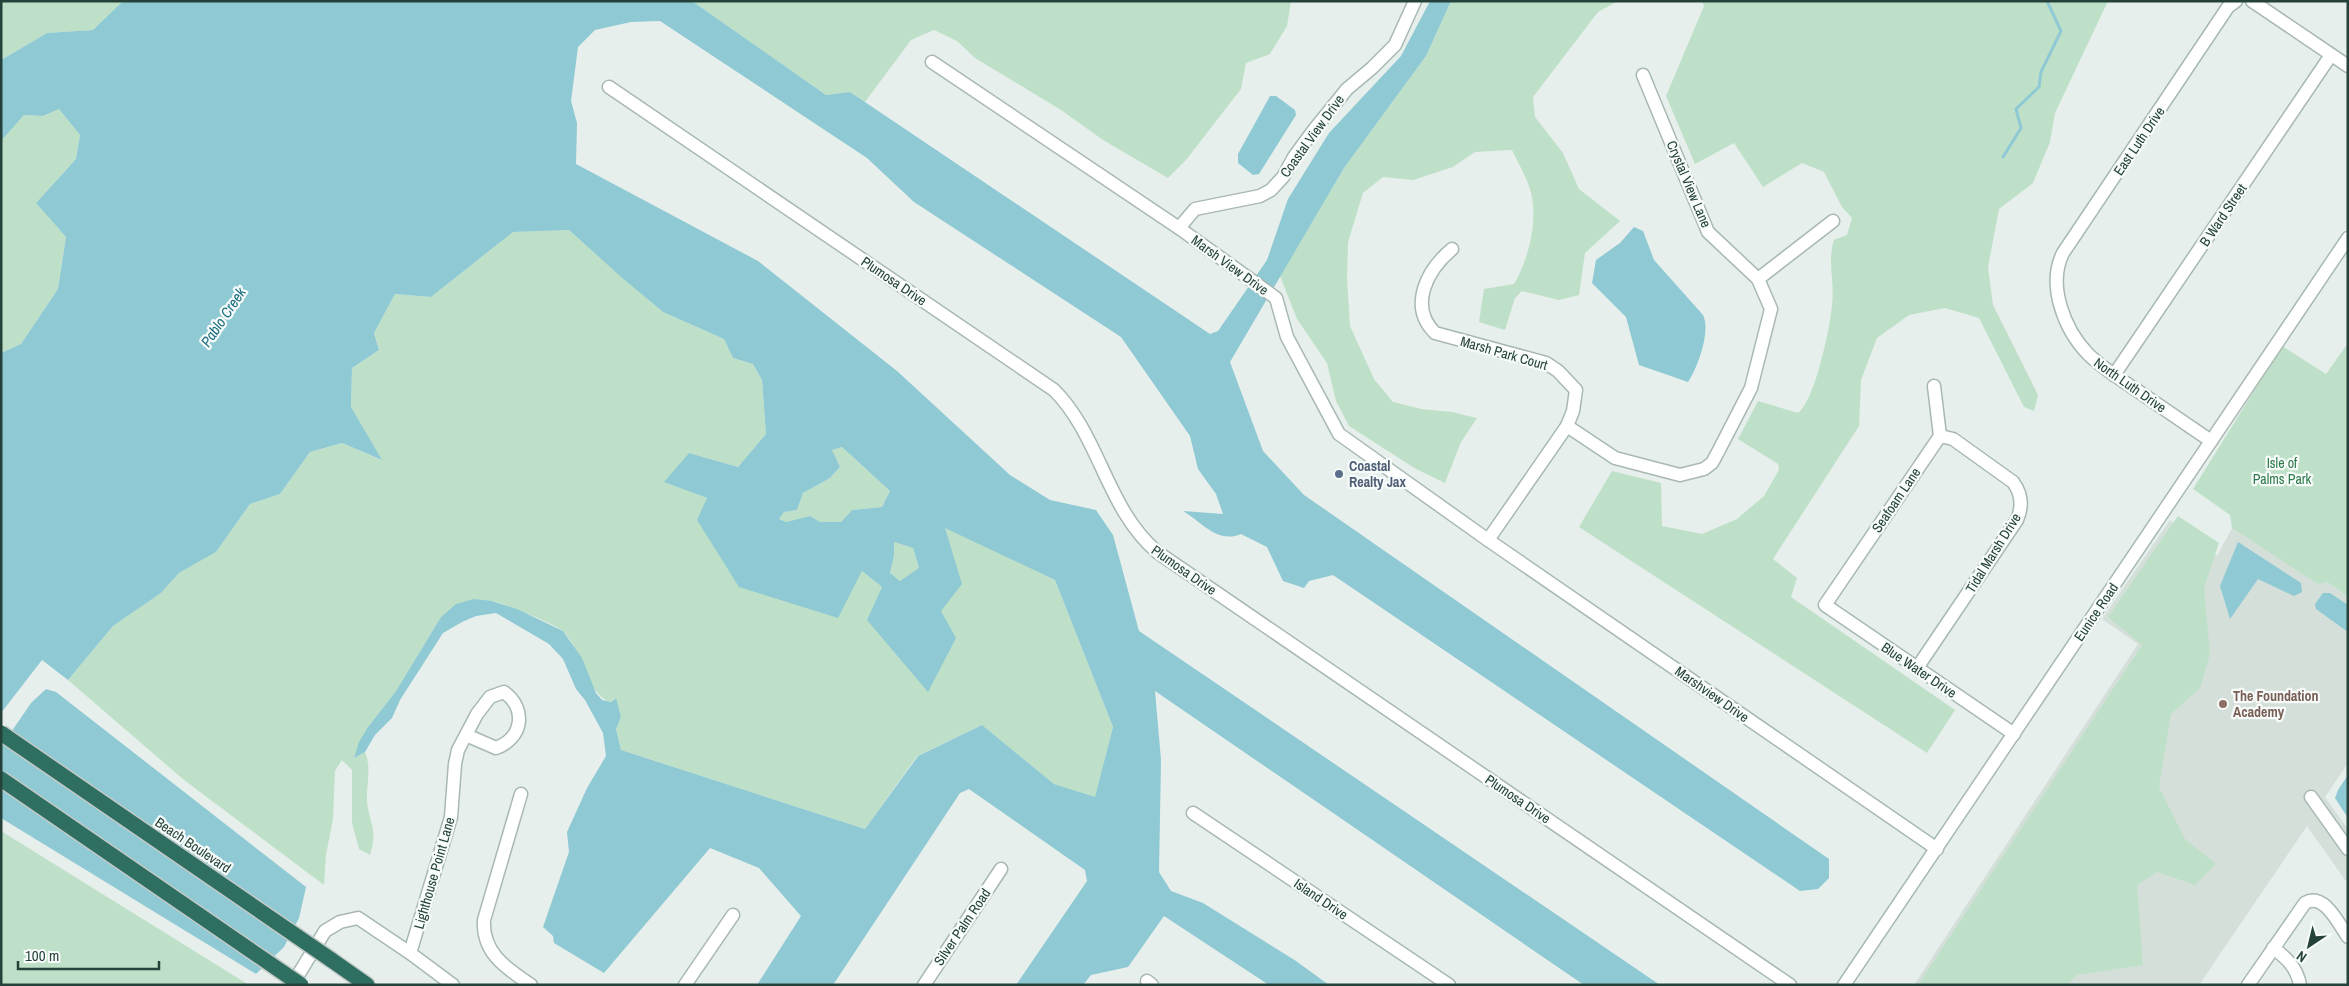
<svg xmlns="http://www.w3.org/2000/svg" width="2349" height="986" font-family="'Archivo Narrow',sans-serif">
  <rect width="100%" height="100%" fill="#e6efeb"/>
  <path fill="#d4dfda" d="M2237,519L2348,597V763L2325,797L2348,829V884L2307,826L2199,985H1914L2138,644L2102,619L2170,520L2217,556Z"/>
  <g fill="#bfe0c8">
    <path d="M1,1H123L93,30L47,33L1,60Z"/>
    <path d="M692,1H1291L1287,26L1270,54L1246,63L1241,89L1186,160L1168,178L1103,140L1061,110L975,58L957,41L934,30L911,40L865,102L850,92L826,95Z"/>
    <path d="M1451,1H1618L1598,12L1533,97L1535,117L1563,153L1579,189L1620,221L1585,253L1579,295L1559,300L1522,291L1515,298L1505,330L1479,322L1484,289L1514,284C1529,259 1539,218 1530,189C1526,176 1518,163 1512,150L1475,152L1453,167L1413,180L1383,177L1363,193L1348,242L1347,279L1350,326L1374,379L1393,402L1421,409L1452,412L1477,418L1461,442L1445,483L1416,469L1349,426L1336,401L1327,363L1297,319L1280,276L1344,168L1426,56Z"/>
    <path d="M1702,1H2108L2055,113L2050,142L2033,183L1999,209L1988,267L1993,305L2038,395L2034,411L2024,407L1979,318L1945,308L1909,315L1877,338L1861,380L1859,426L1773,559L1797,578L1791,597L1955,710L1927,753L1579,527L1612,471L1661,483L1662,526L1702,534L1737,519L1764,496L1779,470L1778,464L1738,439L1758,401L1798,413C1815,401 1830,328 1832,305C1835,283 1827,261 1834,240L1847,235L1852,218L1842,207L1824,172L1802,163L1763,187L1734,143L1695,164L1666,96L1704,6Z"/>
    <path d="M59,109L80,135L76,159L36,203L66,237L58,289L21,344L1,353V141L24,115L43,116Z"/>
    <path d="M569,230L621,277L663,312L724,339L733,358L753,364L762,380L766,434L738,467L689,453L665,482L707,498L862,571L882,587L941,611L945,527L1055,580L1113,727L1095,798L1054,784L982,725L917,756L865,829L621,750L616,729L621,717L615,698L611,702C587,696 582,649 563,631C557,625 501,602 492,601C481,601 453,613 441,617L396,691L368,727L354,758L365,752C372,769 366,785 367,802C370,826 378,829 370,855L359,849L352,823V770L342,760L335,771L333,819L326,855L324,885L184,780L68,680L113,626L161,593L179,573L216,552L250,504L280,494L310,452L342,443L381,460L351,407L352,368L379,350L374,333L395,294L431,297L513,232Z"/>
    <path d="M2348,343V597L2327,582L2318,584L2232,528L2230,515L2193,489L2282,346L2326,374Z"/>
    <path d="M842,447L890,491L882,507L852,510L841,522H820L810,516L786,522L779,519L784,512L797,510L803,493L830,478L840,467L831,450Z"/>
    <path d="M2178,516L2219,543L2204,588L2210,654L2200,688L2171,714L2159,787L2185,839L2216,864L2195,885L2157,872L2137,885L2143,965L2077,975L2067,985H1918L2142,645L2108,617Z"/>
    <path d="M894,542L913,548L919,569L900,581L890,573L894,556Z"/>
    <path d="M1,831L249,985H1Z"/>
  </g>
  <g fill="#8ec9d4" fill-rule="evenodd">
    <path d="M123,1H692L826,95L850,92L1210,334L1218,331L1267,260L1288,199L1329,133L1401,56L1430,1H1451L1426,56L1344,168L1230,362L1263,451L1304,495L1829,859V878L1818,889L1800,891L1333,575L1309,581L1304,588L1283,581L1267,547L1241,534C1217,544 1202,522 1183,511L1223,514L1216,494L1198,469L1190,436L1121,337L914,202L867,158L660,21L631,22L595,30L578,47L571,101L577,123L576,164L758,261L897,371L1010,475L1050,500L1096,510L1113,535L1139,631L1660,985H1584L1155,691L1161,760L1159,872L1171,891L1203,903L1296,961L1329,985H1269L1164,916L1128,967L1091,975L1083,985H1016L1087,881L1085,870L969,789L960,793L833,985H757L801,916L759,868L710,848L604,973L554,943L553,936L543,927L569,852L567,832L587,788L606,756L603,733L585,700L576,689L563,659L549,644L496,613L476,616L462,622L443,633L400,700L392,718L375,735L365,752L354,758L359,742L368,727L396,691L441,617L456,604L474,599L492,601L517,609L563,631L582,658L596,693L602,700L611,702L616,698L621,717L616,729L621,750L865,829L918,756L982,725L1054,784L1095,797L1113,727L1055,580L945,528L962,584L941,611L956,638L928,692L867,620L882,587L862,571L838,618L739,587L697,520L707,498L664,482L689,453L738,467L766,434L762,380L753,364L733,358L724,339L663,312L621,277L569,230L513,232L431,297L395,294L374,333L379,350L352,368L351,407L382,460L342,443L310,452L280,494L250,504L216,552L179,573L161,593L113,626L68,680L42,660L1,713V353L21,344L58,289L66,237L36,203L76,159L80,135L59,109L43,116L24,115L1,141V60L47,33L93,30ZM842,447L890,491L882,507L852,510L841,522H820L810,516L786,522L779,519L784,512L797,510L803,493L830,478L840,467L832,450ZM894,542L913,548L919,568L900,581L890,573L894,556Z"/>
    <path d="M1270,96H1276L1295,110L1296,115L1259,174L1253,175L1238,163V154Z"/>
    <path d="M1634,227L1643,231L1654,260L1703,315C1711,330 1698,368 1688,382L1639,365L1626,317L1592,283L1596,260L1620,243Z"/>
    <path d="M2238,542L2301,583L2302,592L2294,596L2258,579L2230,619L2220,586Z"/>
    <path d="M2323,593H2330L2348,605V632L2316,609L2315,604Z"/>
    <path d="M46,689L56,692L306,887L299,918L284,947L256,974L1,818V747L31,703Z"/>
    <path d="M2348,775V818L2335,798L2338,790Z"/>
  </g>
  <g fill="none" stroke-linecap="round" stroke-linejoin="round">
    <path stroke="#8ec9d4" stroke-width="3" d="M2003,157L2021,128L2016,109L2039,87L2041,72L2061,31L2047,1"/>
    <g stroke="#a8b8b2" stroke-width="15">
      <g id="minor">
        <path d="M2252,1L2348,66"/>
        <path d="M932,62L1179,228L1276,298L1287,337L1339,434L1488,540L1937,849"/>
        <path d="M609,87L1054,390C1100,436 1106,508 1157,552L1790,985"/>
        <path d="M1179,228L1195,209L1260,196L1271,190L1283,177L1294,157L1313,131L1347,89L1372,68L1395,45L1415,1"/>
        <path d="M1452,249C1427,270 1408,306 1435,333L1546,363L1558,371L1576,390L1573,411L1567,426L1488,540"/>
        <path d="M1758,279L1833,221"/>
        <path d="M2114,375L2331,55"/>
        <path d="M1934,386L1940,436L1825,605L2014,734"/>
        <path d="M1567,426L1615,458L1680,475L1704,469L1712,463L1719,450L1751,388L1771,309L1758,279L1708,232L1643,75"/>
        <path d="M2211,441C2185,423 2160,406 2135,389C2119,378 2102,368 2088,354C2064,329 2047,285 2063,253L2228,7L2236,1"/>
        <path d="M1917,668L2017,520C2023,506 2022,494 2013,482L1953,439L1940,436"/>
        <path d="M521,794L484,920C482,953 506,968 531,985"/>
        <path d="M2311,797L2348,849"/>
        <path d="M1193,813L1449,985"/>
        <path d="M2273,948C2287,958 2297,968 2300,985"/>
        <path d="M410,953L451,817L455,764L458,750L477,714L490,697L504,692C527,709 523,738 496,748L466,735"/>
        <path d="M1147,981L1152,985"/>
        <path d="M292,985L325,931L340,922L358,918L410,953L453,985"/>
        <path d="M685,985L733,915"/>
        <path d="M924,985L1001,869"/>
        <path d="M1844,985L2348,238"/>
        <path d="M2248,985L2305,903C2324,892 2338,923 2348,937"/>
      </g>
    </g>
    <g stroke="#c2cac8" stroke-width="18">
      <path id="highway" d="M330,959L367,985"/>
    </g>
    <use href="#minor" stroke="#fff" stroke-width="12"/>
    <use href="#highway" stroke="#2f6f62" stroke-width="15"/>
    <g stroke="#c2cac8" stroke-width="18" stroke-linecap="butt">
      <g id="highway-bridge">
        <path d="M1,733L330,959"/>
        <path d="M1,779L301,985"/>
      </g>
    </g>
    <use href="#highway-bridge" stroke="#2f6f62" stroke-width="15"/>
  </g>
  <circle fill="#5c6f8a" stroke="#f7fbf9" stroke-width="2" cx="1339" cy="474" r="5"/>
  <circle fill="#8d6e63" stroke="#f7fbf9" stroke-width="2" cx="2223" cy="704" r="5"/>
  <g text-anchor="middle" dominant-baseline="central" stroke-width="4.5" stroke-linejoin="round" paint-order="stroke">
    <g font-size="14" fill="#24423a" stroke="#f7fbf9">
      <text transform="translate(1312 136) rotate(-54)">Coastal View Drive</text>
      <text transform="translate(2139 141) rotate(-56)">East Luth Drive</text>
      <text transform="translate(1689 184) rotate(67)">Crystal View Lane</text>
      <text transform="translate(2223 215) rotate(-56)">B Ward Street</text>
      <text transform="translate(1230 265) rotate(36)">Marsh View Drive</text>
      <text transform="translate(894 281) rotate(34)">Plumosa Drive</text>
      <text transform="translate(1504 353) rotate(16)">Marsh Park Court</text>
      <text transform="translate(2130 385) rotate(35)">North Luth Drive</text>
      <text transform="translate(1896 500) rotate(-56)">Seafoam Lane</text>
      <text transform="translate(1993 553) rotate(-58)">Tidal Marsh Drive</text>
      <text transform="translate(1184 570) rotate(35)">Plumosa Drive</text>
      <text transform="translate(2096 612) rotate(-56)">Eunice Road</text>
      <text transform="translate(1919 670) rotate(34)">Blue Water Drive</text>
      <text transform="translate(1712 694) rotate(35)">Marshview Drive</text>
      <text transform="translate(1518 799) rotate(34)">Plumosa Drive</text>
      <text transform="translate(193 845) rotate(34)">Beach Boulevard</text>
      <text transform="translate(434 873) rotate(-74)">Lighthouse Point Lane</text>
      <text transform="translate(1321 899) rotate(34)">Island Drive</text>
      <text transform="translate(962 927) rotate(-56)">Silver Palm Road</text>
    </g>
    <g font-size="14" fill="#2d7a4b" stroke="#f7fbf9">
      <text x="2282" y="463">Isle of<tspan x="2282" dy="16">Palms Park</tspan></text>
    </g>
    <g font-size="14" font-weight="bold" fill="#4e5e75" stroke="#f7fbf9" text-anchor="start">
      <text x="1349" y="466">Coastal<tspan x="1349" dy="16">Realty Jax</tspan></text>
    </g>
    <g font-size="14" font-weight="bold" fill="#785e54" stroke="#f7fbf9" text-anchor="start">
      <text x="2233" y="696">The Foundation<tspan x="2233" dy="16">Academy</tspan></text>
    </g>
    <g font-size="15" font-style="italic" fill="#1c6f80" stroke="#f7fbf9">
      <text transform="translate(223 317) rotate(-56)">Pablo Creek</text>
    </g>
  </g>
  <rect width="2349" height="986" fill="none" stroke="#24423a" stroke-width="5"/>
  <g transform="translate(2309 946) rotate(215)" stroke="#f7fbf9" stroke-width="4" paint-order="stroke">
  <path d="M0-4L9 19L0 12L-9 19Z" fill="#24423a"/>
  <text y="-8" font-size="14" font-weight="bold" text-anchor="middle" fill="#24423a">N</text>
  </g>
  <path d="M18 961v8h141v-8" fill="none" stroke="#24423a" stroke-width="2.5"/>
  <text x="25" y="961" font-size="15" fill="#24423a" stroke="#f7fbf9" stroke-width="4" paint-order="stroke">100 m</text>
</svg>
